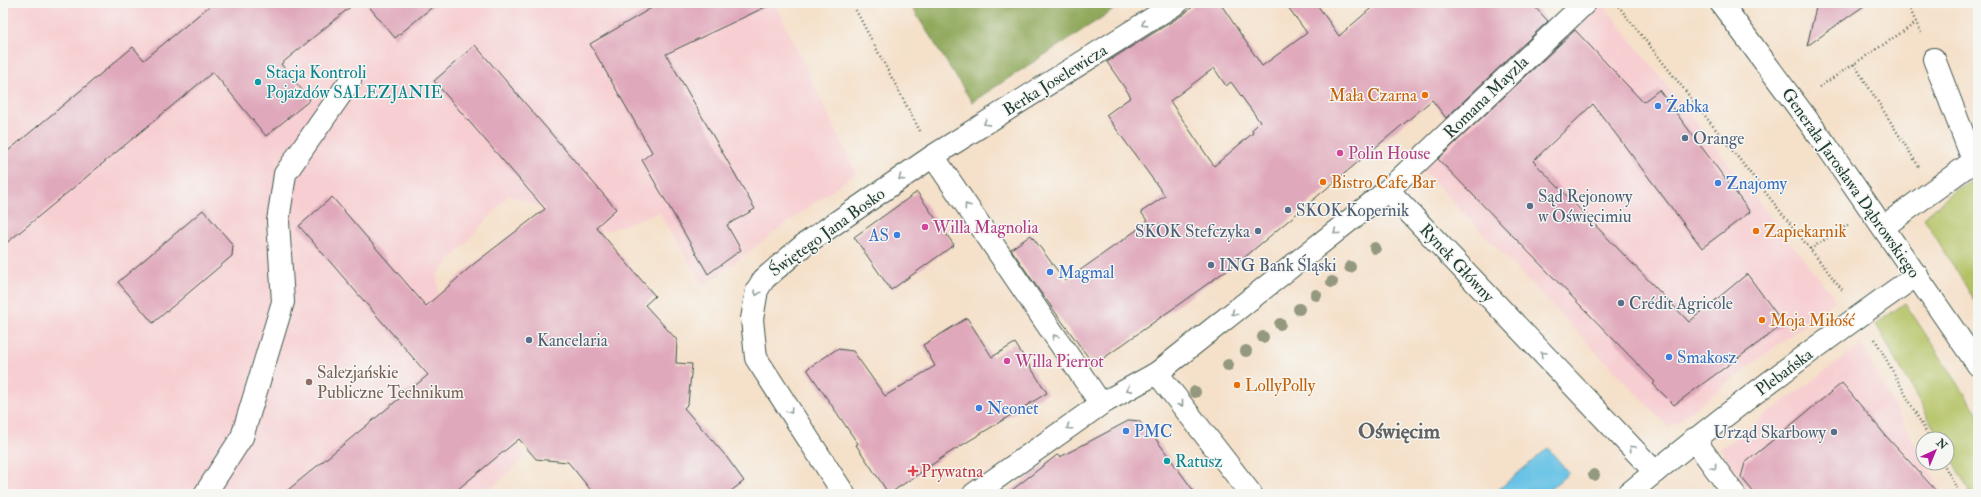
<svg xmlns="http://www.w3.org/2000/svg" width="1981" height="497" font-family="'IM FELL Double Pica',serif">
  <rect width="100%" height="100%" fill="#f6f6f2"/>
  <filter id="ink" filterUnits="userSpaceOnUse"><feTurbulence type="fractalNoise" baseFrequency=".025" numOctaves="2"/><feDisplacementMap in="SourceGraphic" scale="8" xChannelSelector="R" yChannelSelector="G"/><feConvolveMatrix kernelMatrix="1 2 1 2 8 2 1 2 1" color-interpolation-filters="sRGB"/></filter>
  <filter id="wash" filterUnits="userSpaceOnUse"><feTurbulence type="fractalNoise" baseFrequency=".012" numOctaves="4" result="noise"/><feDisplacementMap in="SourceGraphic" scale="16" xChannelSelector="R" yChannelSelector="G"/><feGaussianBlur stdDeviation="0.9" result="paint"/><feColorMatrix in="noise" values="0 0 0 0 0 0 0 0 0 0 0 0 0 0 0 0 0 1.4 0 .05"/><feComposite in="paint" operator="in"/></filter>
  <g filter="url(#wash)">
    <rect width="100%" height="100%" fill="#f5e0c9"/>
    <g fill="#f7cfd2">
      <path d="M3,3H775L856,173L779,229L704,286L659,212L605,232L509,195L437,275L444,349L525,456L486,494H3Z"/>
      <path d="M1584,3H1602L1836,300L1669,428L1411,158Z"/>
      <path d="M1861,345L1923,459V463H1925L1942,494H1751L1720,449Z"/>
    </g>
    <g fill="#b4c264" stroke="#6a804c">
      <path d="M1978,179V306L1924,218L1956,189Z"/>
      <path d="M1905,303L1978,414V494H1967L1969,491L1947,451V439H1940L1876,324Z"/>
    </g>
    <path fill="#8fa85a" stroke="#577247" d="M909,3H1124L972,102Z"/>
    <path fill="#67c2e5" stroke="#43808c" d="M1548,448L1569,473L1544,494H1502L1498,490Z"/>
    <g id="blocks">
      <g fill="#e0a9bb" fill-rule="evenodd">
        <path d="M213,3H355L281,64L310,100L266,136L213,72L3,246V155L133,47L144,60Z"/>
        <path d="M366,3H437L395,38Z"/>
        <path d="M660,3H774L666,54L755,209L727,225L741,250L708,274L642,160L652,152L590,44Z"/>
        <path d="M1197,3H1220L1262,66L1307,33L1285,3H1316L1339,36L1377,3H1531L1548,21L1446,118L1432,100L1245,257L1094,365L1039,290L1011,249L1031,235L1065,281L1148,222L1141,212L1165,196L1106,115L1131,97L1107,62L1184,14ZM1214,68L1226,86L1231,82L1260,122L1252,130L1253,133L1214,166L1170,101Z"/>
        <path d="M1817,3H1868L1807,46Z"/>
        <path d="M1575,30L1643,102L1659,90L1750,212L1702,248L1593,104L1533,161L1689,322L1747,274L1784,324L1674,405L1653,384L1655,382L1438,159Z"/>
        <path d="M475,45L616,209L596,227L655,296L645,305L677,340L676,363L692,364L688,404L684,408L725,455L744,481L727,494H594L568,462L536,459L519,439L452,494H283L428,375L299,226L332,197L426,306L475,263L545,209L434,81Z"/>
        <path d="M917,192L954,245L891,290L854,237Z"/>
        <path d="M203,210L233,245L232,256L153,323L118,282Z"/>
        <path d="M967,318L992,357L1015,343L1047,393L946,455L889,494L856,445L858,444L807,369L837,349L853,351L885,396L935,366L923,345Z"/>
        <path d="M1842,383L1886,436L1939,494H1755L1741,477L1745,463Z"/>
        <path d="M1130,420L1139,421L1155,438L1196,494H1007L1057,455L1060,457Z"/>
      </g>
    </g>
  </g>
  <g filter="url(#ink)">
    <use href="#blocks" fill-opacity="0" stroke="#3f554a" stroke-width="1"/>
    <g fill="none" stroke-linecap="round" stroke-linejoin="round">
      <g stroke="#3f554a" stroke-width="24">
        <g id="minor">
          <path d="M1721,3L1826,145L1978,365"/>
          <path d="M1934,59L1973,160"/>
          <path d="M933,156L1101,404"/>
          <path d="M1388,190L1655,472L1628,494"/>
          <path d="M1883,227L1978,158"/>
          <path d="M1157,373L1251,494"/>
          <path d="M1694,439L1734,494"/>
          <path d="M1655,472C1739,403 1827,338 1917,275"/>
          <path d="M205,494L242,437L283,302L278,221L285,174L350,81"/>
          <path d="M844,494L756,358L752,319L757,290L764,279L805,244L933,156L1177,3"/>
          <path d="M974,494L1101,404L1157,373L1388,190L1585,3"/>
        </g>
      </g>
      <g stroke="#3f554a" stroke-width="2.5" stroke-dasharray="1 3" stroke-linecap="butt">
        <path d="M852,3L920,131"/>
        <path d="M1616,3L1844,292"/>
        <path d="M1907,3L1922,35"/>
        <path d="M1854,64L1919,167"/>
        <path d="M1819,87L1916,23"/>
        <path d="M1810,249L1848,225"/>
        <path d="M1875,339L1930,439"/>
        <path d="M1943,463L1960,494"/>
      </g>
      <use href="#minor" stroke="#fff" stroke-width="22"/>
    </g>
    <g fill="#94987e">
      <circle cx="1375" cy="248" r="6"/>
      <circle cx="1350" cy="267" r="6"/>
      <circle cx="1332" cy="282" r="6"/>
      <circle cx="1316" cy="295" r="6"/>
      <circle cx="1299" cy="309" r="6"/>
      <circle cx="1280" cy="324" r="6"/>
      <circle cx="1263" cy="337" r="6"/>
      <circle cx="1246" cy="351" r="6"/>
      <circle cx="1228" cy="365" r="6"/>
      <circle cx="1195" cy="392" r="6"/>
      <circle cx="1594" cy="475" r="6"/>
    </g>
    <defs><path id="oneway-chevron" d="M-2-3.5L2.5 0L-2 3.5" fill="none" stroke-width="1.6" stroke-linecap="round" stroke-linejoin="round"/></defs>
    <g stroke="#8f9e9a">
      <use href="#oneway-chevron" transform="translate(1144 24) rotate(148)"/>
      <use href="#oneway-chevron" transform="translate(986 123) rotate(148)"/>
      <use href="#oneway-chevron" transform="translate(901 178) rotate(146)"/>
      <use href="#oneway-chevron" transform="translate(967 206) rotate(-124)"/>
      <use href="#oneway-chevron" transform="translate(1336 232) rotate(142)"/>
      <use href="#oneway-chevron" transform="translate(757 293) rotate(107)"/>
      <use href="#oneway-chevron" transform="translate(1234 313) rotate(142)"/>
      <use href="#oneway-chevron" transform="translate(1055 337) rotate(-124)"/>
      <use href="#oneway-chevron" transform="translate(1543 354) rotate(-133)"/>
      <use href="#oneway-chevron" transform="translate(1129 389) rotate(152)"/>
      <use href="#oneway-chevron" transform="translate(1181 404) rotate(52)"/>
      <use href="#oneway-chevron" transform="translate(790 411) rotate(57)"/>
      <use href="#oneway-chevron" transform="translate(1069 427) rotate(145)"/>
      <use href="#oneway-chevron" transform="translate(1632 448) rotate(-133)"/>
      <use href="#oneway-chevron" transform="translate(1714 467) rotate(54)"/>
    </g>
  </g>
  <g fill="#0f9aa8" stroke="#f6f6f2" stroke-width="1.5">
    <circle cx="258" cy="82" r="4"/>
    <circle cx="1167" cy="461" r="4"/>
  </g>
  <g fill="#e8710a" stroke="#f6f6f2" stroke-width="1.5">
    <circle cx="1425" cy="95" r="4"/>
    <circle cx="1323" cy="182" r="4"/>
    <circle cx="1756" cy="231" r="4"/>
    <circle cx="1762" cy="320" r="4"/>
    <circle cx="1237" cy="385" r="4"/>
  </g>
  <g fill="#3f7fe0" stroke="#f6f6f2" stroke-width="1.5">
    <circle cx="1658" cy="106" r="4"/>
    <circle cx="1718" cy="183" r="4"/>
    <circle cx="897" cy="235" r="4"/>
    <circle cx="1050" cy="272" r="4"/>
    <circle cx="1669" cy="357" r="4"/>
    <circle cx="979" cy="408" r="4"/>
    <circle cx="1126" cy="431" r="4"/>
  </g>
  <g fill="#5c6f8a" stroke="#f6f6f2" stroke-width="1.5">
    <circle cx="1685" cy="138" r="4"/>
    <circle cx="1530" cy="206" r="4"/>
    <circle cx="1288" cy="210" r="4"/>
    <circle cx="1258" cy="231" r="4"/>
    <circle cx="1211" cy="265" r="4"/>
    <circle cx="1621" cy="303" r="4"/>
    <circle cx="529" cy="340" r="4"/>
    <circle cx="1834" cy="432" r="4"/>
  </g>
  <g fill="#d1479c" stroke="#f6f6f2" stroke-width="1.5">
    <circle cx="1340" cy="153" r="4"/>
    <circle cx="925" cy="227" r="4"/>
    <circle cx="1007" cy="361" r="4"/>
  </g>
  <circle fill="#8d6e63" stroke="#f6f6f2" stroke-width="1.5" cx="309" cy="382" r="4"/>
  <path fill="#e0444e" stroke="#f6f6f2" stroke-width="1.5" d="M911 465h4v4h4v4h-4v4h-4v-4h-4v-4h4z"/>
  <g text-anchor="middle" dominant-baseline="central" stroke-width="3" stroke-linejoin="round" paint-order="stroke">
    <g font-size="17" fill="#0d838f" stroke="#f6f6f2" text-anchor="start">
      <text x="266" y="72">Stacja Kontroli<tspan x="266" dy="20">Pojazdów SALEZJANIE</tspan></text>
      <text x="1175" y="461">Ratusz</text>
    </g>
    <g font-size="17" fill="#1f3d34" stroke="#f6f6f2">
      <text transform="translate(1055 80) rotate(-32)">Berka Joselewicza</text>
      <text transform="translate(1486 97) rotate(-44)">Romana Mayzla</text>
      <text transform="translate(1851 183) rotate(55)">Generała Jarosława Dąbrowskiego</text>
      <text transform="translate(827 232) rotate(-36)">Świętego Jana Bosko</text>
      <text transform="translate(1457 263) rotate(47)">Rynek Główny</text>
      <text transform="translate(1784 372) rotate(-37)">Plebańska</text>
    </g>
    <g font-size="17" fill="#c56008" stroke="#f6f6f2" text-anchor="start">
      <text x="1417" y="95" text-anchor="end">Mała Czarna</text>
      <text x="1331" y="182">Bistro Cafe Bar</text>
      <text x="1764" y="231">Zapiekarnik</text>
      <text x="1770" y="320">Moja Miłość</text>
      <text x="1245" y="385">LollyPolly</text>
    </g>
    <g font-size="17" fill="#366cbe" stroke="#f6f6f2" text-anchor="start">
      <text x="1666" y="106">Żabka</text>
      <text x="1726" y="183">Znajomy</text>
      <text x="889" y="235" text-anchor="end">AS</text>
      <text x="1058" y="272">Magmal</text>
      <text x="1677" y="357">Smakosz</text>
      <text x="987" y="408">Neonet</text>
      <text x="1134" y="431">PMC</text>
    </g>
    <g font-size="17" fill="#4e5e75" stroke="#f6f6f2" text-anchor="start">
      <text x="1693" y="138">Orange</text>
      <text x="1538" y="196">Sąd Rejonowy<tspan x="1538" dy="20">w Oświęcimiu</tspan></text>
      <text x="1296" y="210">SKOK Kopernik</text>
      <text x="1250" y="231" text-anchor="end">SKOK Stefczyka</text>
      <text x="1219" y="265">ING Bank Śląski</text>
      <text x="1629" y="303">Crédit Agricole</text>
      <text x="537" y="340">Kancelaria</text>
      <text x="1826" y="432" text-anchor="end">Urząd Skarbowy</text>
    </g>
    <g font-size="17" fill="#b23c85" stroke="#f6f6f2" text-anchor="start">
      <text x="1348" y="153">Polin House</text>
      <text x="933" y="227">Willa Magnolia</text>
      <text x="1015" y="361">Willa Pierrot</text>
    </g>
    <g font-size="17" fill="#785e54" stroke="#f6f6f2" text-anchor="start">
      <text x="317" y="372">Salezjańskie<tspan x="317" dy="20">Publiczne Technikum</tspan></text>
    </g>
    <g font-size="17" fill="#be3a42" stroke="#f6f6f2" text-anchor="start">
      <text x="921" y="471">Prywatna</text>
    </g>
    <g font-size="21" font-weight="bold" fill="#636363" stroke="#f6f6f2">
      <text x="1399" y="431">Oświęcim</text>
    </g>
  </g>
  <rect width="1981" height="497" fill="none" stroke="#f6f6f2" stroke-width="16"/>
  <g transform="translate(1935 451) rotate(44)"><circle r="19" fill="#f6f6f2" stroke="#a0aca6"/>
  <path d="M0-3L7 15L0 10L-7 15Z" fill="#b5179e"/>
  <text y="-6" font-size="11" font-weight="bold" text-anchor="middle" fill="#1f3d34">N</text>
  </g>
</svg>
